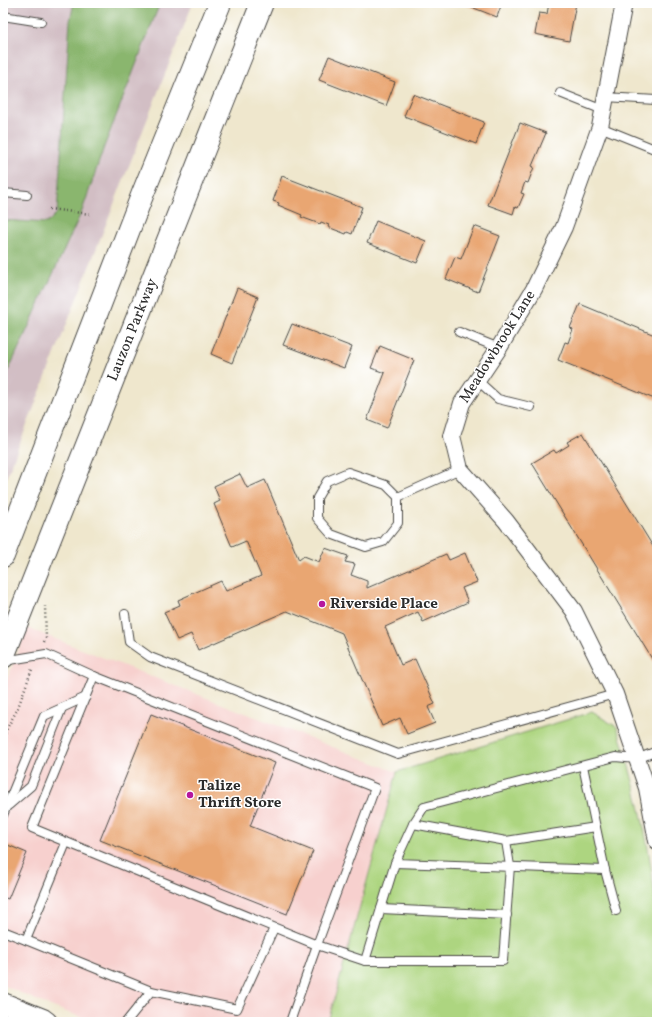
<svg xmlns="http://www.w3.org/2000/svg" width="660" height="1025" font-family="Vollkorn,serif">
  <rect width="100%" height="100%" fill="#fff"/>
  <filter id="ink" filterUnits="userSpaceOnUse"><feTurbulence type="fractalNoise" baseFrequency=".025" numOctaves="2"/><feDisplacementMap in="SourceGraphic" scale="8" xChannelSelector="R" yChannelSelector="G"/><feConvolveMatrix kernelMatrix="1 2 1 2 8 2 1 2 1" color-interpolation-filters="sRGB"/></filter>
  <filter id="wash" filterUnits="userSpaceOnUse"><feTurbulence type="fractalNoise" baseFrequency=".012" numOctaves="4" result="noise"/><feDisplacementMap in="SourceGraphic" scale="16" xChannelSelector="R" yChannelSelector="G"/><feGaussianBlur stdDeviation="0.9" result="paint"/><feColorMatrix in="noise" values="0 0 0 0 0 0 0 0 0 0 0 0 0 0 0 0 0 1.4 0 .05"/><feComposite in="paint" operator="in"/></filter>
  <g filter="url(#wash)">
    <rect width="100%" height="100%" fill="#efe7cd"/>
    <path fill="#f7d0ce" d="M27,628L397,772L328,1022H94L45,1004L3,985V690Z"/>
    <path fill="#d2bec4" d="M3,3H193L3,486Z"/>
    <path fill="#add580" stroke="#6c8056" d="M592,712L617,727C638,793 655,863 657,933C658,963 656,993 656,1022H328L397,772Z"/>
    <path fill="#8ab66e" stroke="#5a704c" d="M74,3H160L104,147L82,211L3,382V220L47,223L57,213L70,21Z"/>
    <g id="blocks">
      <g fill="#e9a672">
        <path d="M461,3H502L497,17Z"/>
        <path d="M549,3H576L569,41L535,34L539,13L547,14Z"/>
        <path d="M329,56L395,82L386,106L319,80Z"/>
        <path d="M413,94L484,122L476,144L404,116Z"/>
        <path d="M520,123L546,133L532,166L534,167L528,183L525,182L521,193L524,194L518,208L515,207L513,214L488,205Z"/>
        <path d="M282,176L362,207L352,234L347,232L346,234L328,227L329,225L321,222L320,224L301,217L302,215L278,205L279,203L273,201Z"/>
        <path d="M376,221L426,241L417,263L367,243Z"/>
        <path d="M474,226L500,236L478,292L446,279L455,257L461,259Z"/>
        <path d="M237,288L258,297L232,363L211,354Z"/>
        <path d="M580,304L657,336V400L558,360L565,342L568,343L573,329L570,328Z"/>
        <path d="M292,324L352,347L344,368L283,345Z"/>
        <path d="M380,346L414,360L387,428L367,420L385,373L371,368Z"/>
        <path d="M583,433L657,553V667L532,463L554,450L556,453L569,445L567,442Z"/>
        <path d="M240,474L247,488L265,480L299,560L304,556L319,562L325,548L348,556L345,562L355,564L351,575L367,581V588L446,554L449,560L465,553L477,582L462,588L468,602L423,622L418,612L385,627L401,665L415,659L435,704L428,707L435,723L407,734L400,718L382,726L342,633L287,611L198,650L191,634L177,640L164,612L180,605L178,600L221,581L226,591L261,576L246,541L232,547L214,504L220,501L214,486Z"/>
        <path d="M151,714L275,763L250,826L313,851L287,914L100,840Z"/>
        <path d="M3,843L27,853L8,899L3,897Z"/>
      </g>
    </g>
  </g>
  <g filter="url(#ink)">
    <use href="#blocks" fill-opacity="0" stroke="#484743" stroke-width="1"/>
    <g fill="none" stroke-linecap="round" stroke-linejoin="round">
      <g stroke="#484743" stroke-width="10">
        <g id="service">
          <path d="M3,16L41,22"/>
          <path d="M560,93L603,110"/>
          <path d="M605,97L656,100"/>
          <path d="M600,127L657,150"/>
          <path d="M3,193L27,195"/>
          <path d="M459,332L499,348"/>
          <path d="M477,380L498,399L531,407"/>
          <path d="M398,497V523L383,542L366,547L331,534L317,518V498L327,481L348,472L386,485L398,497L460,469"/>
          <path d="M125,614L129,642L150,657L398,754L615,694"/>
          <path d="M4,661L46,654L94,676L32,828L317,945L290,1022"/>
          <path d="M94,676L375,788L317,945L365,961"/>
          <path d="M583,766L605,870L616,911"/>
          <path d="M9,805L31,786L62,708"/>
          <path d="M3,815L44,716L86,697"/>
          <path d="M413,824L506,841L596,827"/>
          <path d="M66,843L26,940L151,991L237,1009L274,928"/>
          <path d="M395,863L365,961H503L510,866L506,841"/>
          <path d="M605,870L395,863L413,824L424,807L615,757L637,759L657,751"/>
          <path d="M381,909L507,915"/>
          <path d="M3,931L26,940"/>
          <path d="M126,1022L151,991"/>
        </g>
      </g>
      <g stroke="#484743" stroke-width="18">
        <path id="minor" d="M624,3L600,127L564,227L534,289L499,348L462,403L452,436L460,469L506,521L574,611L615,694L647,788L657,841"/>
      </g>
      <g stroke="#484743" stroke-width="22">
        <path id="tertiary" d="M3,1003L43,1019L47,1022"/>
      </g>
      <g stroke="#484743" stroke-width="24">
        <g id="secondary">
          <path d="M3,556L143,193L220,3"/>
          <path d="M3,657L262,3"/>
        </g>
      </g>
      <g stroke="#484743" stroke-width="2.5" stroke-dasharray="1 3" stroke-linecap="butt">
        <path d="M49,209L90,214"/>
        <path d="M44,642L46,638L45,606"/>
        <path d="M3,741L7,728L17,710L32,669"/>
      </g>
      <use href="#service" stroke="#fff" stroke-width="8"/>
      <use href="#minor" stroke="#fff" stroke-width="16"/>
      <use href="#tertiary" stroke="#fff" stroke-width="20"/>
      <use href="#secondary" stroke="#fff" stroke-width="22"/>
    </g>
  </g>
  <g fill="#b5179e" stroke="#fff" stroke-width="1.5">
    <circle cx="322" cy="604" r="4"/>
    <circle cx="190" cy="795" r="4"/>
  </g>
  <g text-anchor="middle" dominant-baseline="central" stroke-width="3" stroke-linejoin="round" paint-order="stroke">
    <g font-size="15" fill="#2b2b2b" stroke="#fff">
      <text transform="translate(133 330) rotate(-68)">Lauzon Parkway</text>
      <text transform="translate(498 347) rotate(-58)">Meadowbrook Lane</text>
    </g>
    <g font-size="15" font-weight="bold" fill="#2b2b2b" stroke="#fff" text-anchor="start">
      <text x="330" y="604">Riverside Place</text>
      <text x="198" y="786">Talize<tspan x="198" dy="17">Thrift Store</tspan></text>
    </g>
  </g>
  <rect width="660" height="1025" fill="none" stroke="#fff" stroke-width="16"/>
</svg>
